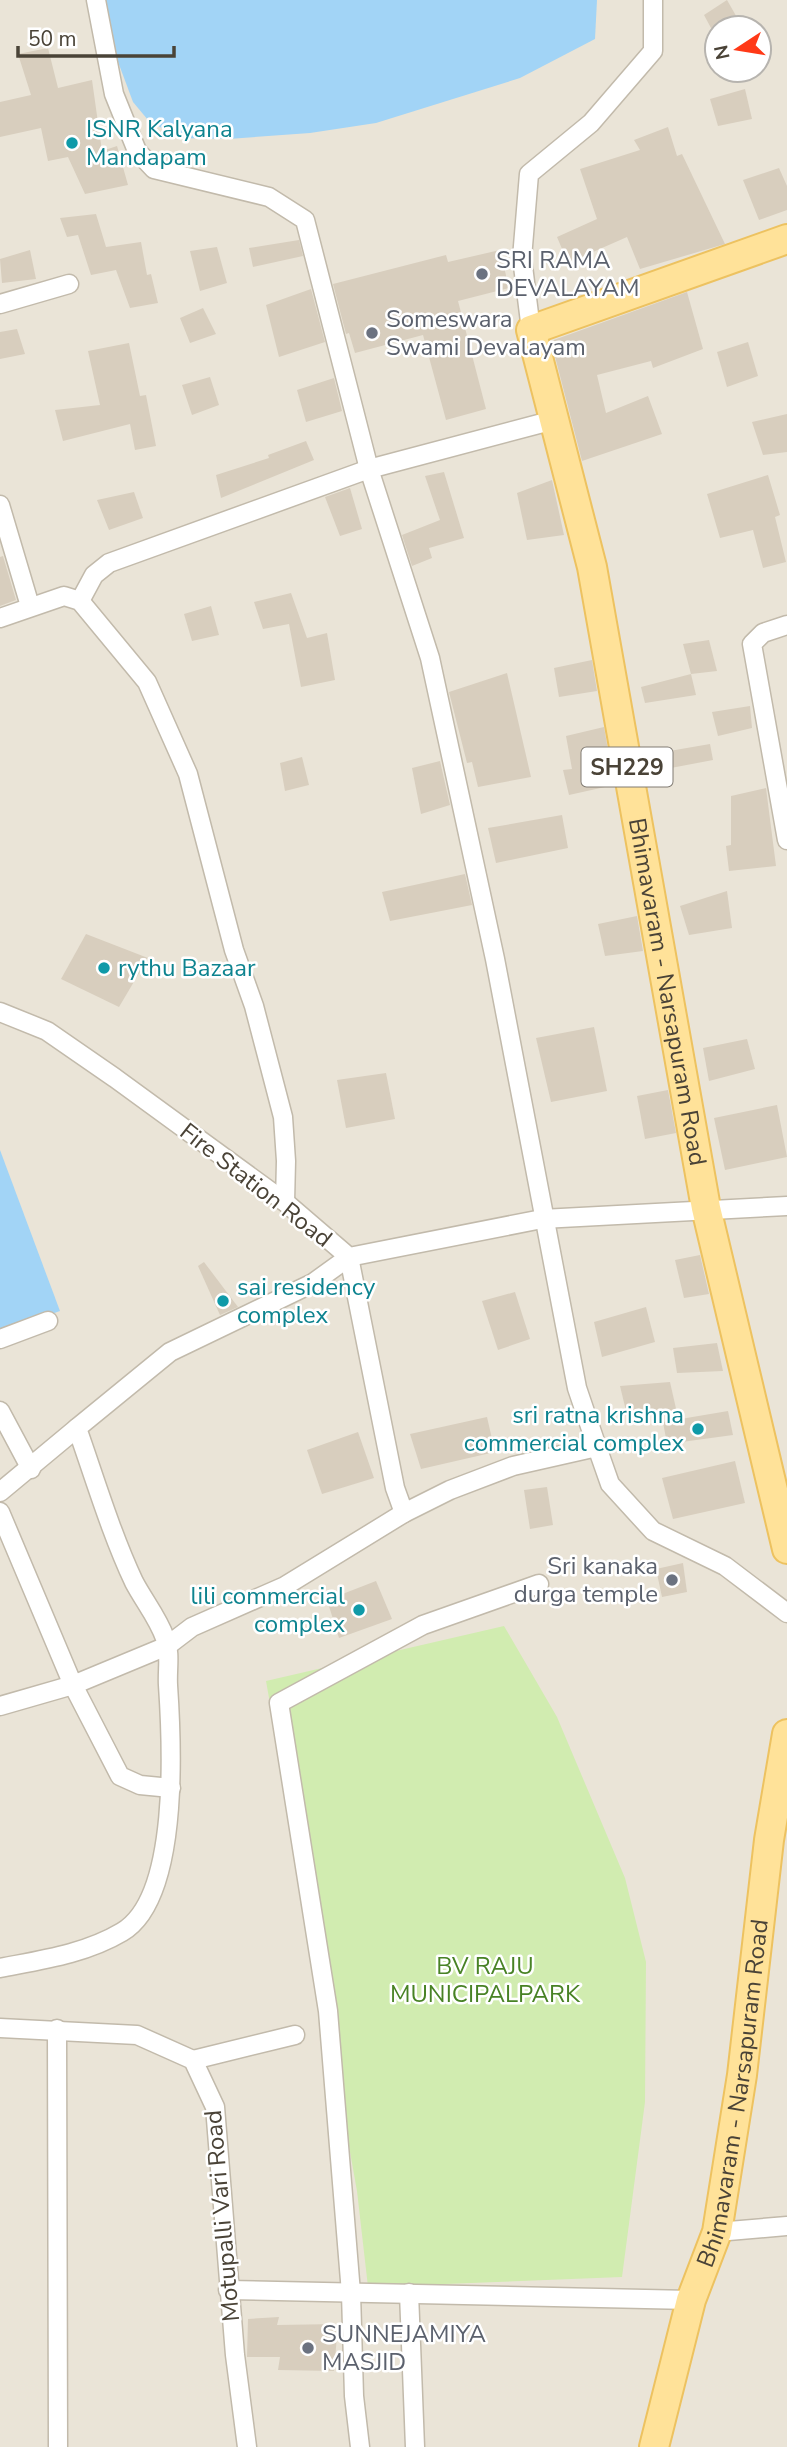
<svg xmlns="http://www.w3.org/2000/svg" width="787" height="2447" font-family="'Nunito Sans',sans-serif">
  <rect width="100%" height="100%" fill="#f6f2e9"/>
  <path fill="#eae4d7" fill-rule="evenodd" d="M0,0H787V2447H0ZM717,28H759V70H717Z"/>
  <path fill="#d1ecb0" d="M504,1626L557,1717L625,1878L646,1962L645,2102L622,2277L368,2287L357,2191L266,1681Z"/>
  <g fill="#a2d4f6">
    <path d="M95,0H597L595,39L520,78L376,123L310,133L228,139L179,138L148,120L133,102Z"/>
    <path d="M0,1150L60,1311L0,1332Z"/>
  </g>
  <g fill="#d8cebe">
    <path d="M727,0L743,28H711L704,15Z"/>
    <path d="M48,48L58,88L92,80L102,151L117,146L128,185L85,194L68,157L48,161L41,128L0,137V102L31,95L18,54Z"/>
    <path d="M745,89L752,119L718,126L710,99Z"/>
    <path d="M668,127L677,156L682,154L725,244L640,269L627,237L568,263L557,237L597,219L580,169L640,150L634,140Z"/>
    <path d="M779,168L787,186V210L759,220L743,180Z"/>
    <path d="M96,214L106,247L141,242L147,275L151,274L158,303L130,308L116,270L91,275L78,235L67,237L60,218Z"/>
    <path d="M299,240L303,256L253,267L249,248Z"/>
    <path d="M217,247L227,283L200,291L190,251Z"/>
    <path d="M30,250L36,279L2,283L0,259Z"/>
    <path d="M500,250L509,288L458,301L486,409L446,420L423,335L355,353L349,333L346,334L333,284L446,255L448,262Z"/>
    <path d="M311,289L325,342L279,357L266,305Z"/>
    <path d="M687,292L703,349L653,368L651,361L597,375L606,413L648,396L662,434L582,461L551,341Z"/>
    <path d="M203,308L216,334L190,343L180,318Z"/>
    <path d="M17,329L25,354L0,359V332Z"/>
    <path d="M748,342L758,376L727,387L717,352Z"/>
    <path d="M129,343L140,396L146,395L156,446L135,450L130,424L63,441L55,410L100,405L88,351Z"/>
    <path d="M210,377L219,405L192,415L182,385Z"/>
    <path d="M334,378L342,411L306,422L297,390Z"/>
    <path d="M787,414V452L763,455L752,422Z"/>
    <path d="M306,441L314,460L221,498L216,475L269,458L268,455Z"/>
    <path d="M444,472L464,538L429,548L432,558L412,566L402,535L440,520L425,476Z"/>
    <path d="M768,475L780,515L775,517L786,562L763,568L753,530L720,538L707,494Z"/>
    <path d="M552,480L564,535L527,540L517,493Z"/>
    <path d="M350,488L362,529L340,536L325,497Z"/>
    <path d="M134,492L143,518L109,530L97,500Z"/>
    <path d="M3,556L16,600L0,606V557Z"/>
    <path d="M291,593L307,638L327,633L335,680L301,687L289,624L263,629L254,602Z"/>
    <path d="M211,606L219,635L192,641L184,614Z"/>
    <path d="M709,640L717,671L691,674L683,644Z"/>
    <path d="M592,660L597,691L559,697L554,668Z"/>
    <path d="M507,673L531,777L478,787L472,762L467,763L449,692Z"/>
    <path d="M691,674L696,695L645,703L641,687Z"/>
    <path d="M750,706L752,728L718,736L712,712Z"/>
    <path d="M604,727L614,785L569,795L563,770L572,769L566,736Z"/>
    <path d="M710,744L713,760L655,771L652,754Z"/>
    <path d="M302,757L309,785L285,791L280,763Z"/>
    <path d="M440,761L450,805L421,814L412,768Z"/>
    <path d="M766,788L776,866L729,871L726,846L731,845V796Z"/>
    <path d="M562,815L568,848L496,863L488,828Z"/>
    <path d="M465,874L472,905L390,921L382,892Z"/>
    <path d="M727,891L732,928L689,935L680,906Z"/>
    <path d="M637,916L643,951L605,956L598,924Z"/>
    <path d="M86,934L148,958L119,1007L61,979Z"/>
    <path d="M594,1027L607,1091L551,1102L536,1038Z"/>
    <path d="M747,1039L755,1069L709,1081L703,1048Z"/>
    <path d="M386,1073L395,1119L346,1128L337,1080Z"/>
    <path d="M668,1090L676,1133L645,1139L637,1096Z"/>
    <path d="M777,1105L787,1157L725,1170L714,1118Z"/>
    <path d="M700,1255L709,1294L684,1298L675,1260Z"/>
    <path d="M204,1262L238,1307L220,1315L198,1266Z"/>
    <path d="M515,1292L530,1339L498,1350L482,1301Z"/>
    <path d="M646,1307L655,1342L602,1357L594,1322Z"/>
    <path d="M717,1343L723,1371L677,1373L673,1348Z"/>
    <path d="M670,1382L677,1413L627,1415L620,1386Z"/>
    <path d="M728,1411L733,1435L667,1444L663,1422Z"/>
    <path d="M487,1417L495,1452L421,1469L410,1434Z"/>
    <path d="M358,1432L374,1478L322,1494L307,1450Z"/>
    <path d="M735,1461L745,1503L673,1519L662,1478Z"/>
    <path d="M547,1487L553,1525L530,1529L524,1490Z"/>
    <path d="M683,1563L687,1592L662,1597L656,1569Z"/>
    <path d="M376,1581L392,1619L339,1638L327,1600Z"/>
    <path d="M279,2317L277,2325L338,2324L334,2371L278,2370L280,2357H247L248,2319Z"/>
  </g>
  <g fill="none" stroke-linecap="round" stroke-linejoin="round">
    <g stroke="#c2baab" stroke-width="21">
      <g id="minor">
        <path d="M96,0L114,94L137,151L154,169L269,197L305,220L369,469L430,658L495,959L577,1388L597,1447L610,1484L653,1531L725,1566L787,1613"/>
        <path d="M0,304L69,284"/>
        <path d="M531,330L522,258L529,174L591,123L653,51V0"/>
        <path d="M0,505L30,606"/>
        <path d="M80,601L94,575L109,563L369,469L554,420"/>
        <path d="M0,618L64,596L80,601L147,682L188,774L234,950L254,1006L283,1117L286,1161L285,1202"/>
        <path d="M787,625L763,633L752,644L787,840"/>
        <path d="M0,1012L47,1031L115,1078L285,1202L349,1257L542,1219L787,1206"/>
        <path d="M0,1339L48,1321"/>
        <path d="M0,1411L31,1469"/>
        <path d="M0,1492L77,1428"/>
        <path d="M0,1512L73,1685L120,1776L140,1785L171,1788"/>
        <path d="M0,1706L73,1685L167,1646L192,1627L285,1586L404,1513L450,1490L513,1466L597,1447"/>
        <path d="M0,1968C41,1960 85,1954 122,1932C180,1898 172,1744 168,1685C167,1669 171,1654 165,1638C158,1618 144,1601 134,1582C111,1533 95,1479 77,1428L170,1352L313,1283L349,1257L395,1488L404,1513"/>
        <path d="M0,2028L137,2035L193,2060L215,2107L235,2355L247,2447"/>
        <path d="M57,2029L58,2447"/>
        <path d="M193,2060L295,2035"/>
        <path d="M717,2232L787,2226"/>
        <path d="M228,2290L691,2300"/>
        <path d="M409,2293L415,2447"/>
        <path d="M360,2447L354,2396L351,2293L328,2011L279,1703L423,1625L539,1584"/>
      </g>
    </g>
    <g stroke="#edc260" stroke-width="32">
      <g id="primary">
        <path id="s1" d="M787,239L531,330L592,567L706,1208L787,1549"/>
        <path id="s2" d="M654,2447L691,2300L717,2232L742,2075L769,1840L787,1734"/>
      </g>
    </g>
    <use href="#minor" stroke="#fff" stroke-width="18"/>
    <use href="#primary" stroke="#ffe299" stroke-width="28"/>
  </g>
  <g fill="#0f9aa8" stroke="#fff" stroke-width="2.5">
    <circle cx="72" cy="143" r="7"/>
    <circle cx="104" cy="968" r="7"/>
    <circle cx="223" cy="1301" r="7"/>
    <circle cx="698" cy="1429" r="7"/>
    <circle cx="359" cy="1610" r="7"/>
  </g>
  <g fill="#6b7280" stroke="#fff" stroke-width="2.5">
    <circle cx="482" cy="274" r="7"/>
    <circle cx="372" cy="333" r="7"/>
    <circle cx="672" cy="1580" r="7"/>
    <circle cx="308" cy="2348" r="7"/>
  </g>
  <g text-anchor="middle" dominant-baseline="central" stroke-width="5" stroke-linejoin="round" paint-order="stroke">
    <rect fill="#fff" stroke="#807b73" stroke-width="2" x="581.5" y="747.5" width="91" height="39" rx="5"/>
    <g font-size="23" font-weight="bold" fill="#4a4337">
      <text x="627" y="767">SH229</text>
    </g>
    <g font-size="24" fill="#0d838f" stroke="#fff" text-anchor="start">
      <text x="86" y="129">ISNR Kalyana<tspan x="86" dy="28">Mandapam</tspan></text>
      <text x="118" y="968">rythu Bazaar</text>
      <text x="237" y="1287">sai residency<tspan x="237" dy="28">complex</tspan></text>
      <text x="684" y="1415" text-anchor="end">sri ratna krishna<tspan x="684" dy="28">commercial complex</tspan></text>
      <text x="345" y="1596" text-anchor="end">lili commercial<tspan x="345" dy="28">complex</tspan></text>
    </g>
    <g font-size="24" fill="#5b616d" stroke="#fff" text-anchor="start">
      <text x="496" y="260">SRI RAMA<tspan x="496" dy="28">DEVALAYAM</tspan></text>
      <text x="386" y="319">Someswara<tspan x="386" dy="28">Swami Devalayam</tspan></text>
      <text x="658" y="1566" text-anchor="end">Sri kanaka<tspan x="658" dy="28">durga temple</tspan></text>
      <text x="322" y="2334">SUNNEJAMIYA<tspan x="322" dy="28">MASJID</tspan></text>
    </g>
    <g font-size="24" fill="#4a4337" stroke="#fff">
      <text stroke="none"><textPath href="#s1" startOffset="948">Bhimavaram - Narsapuram Road</textPath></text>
      <text transform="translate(256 1185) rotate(38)">Fire Station Road</text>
      <text stroke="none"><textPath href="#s2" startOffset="364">Bhimavaram - Narsapuram Road</textPath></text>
      <text transform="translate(222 2216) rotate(-95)">Motupalli Vari Road</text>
    </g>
    <g font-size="24" fill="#488225" stroke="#fff">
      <text x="485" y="1966">BV RAJU<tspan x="485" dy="28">MUNICIPALPARK</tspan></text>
    </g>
  </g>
  <g transform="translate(738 49) rotate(258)"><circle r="33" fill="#ffffff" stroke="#b7b4af" stroke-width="2"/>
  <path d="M0-5L12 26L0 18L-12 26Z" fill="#ff3917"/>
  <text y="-10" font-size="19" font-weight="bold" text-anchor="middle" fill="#4a4337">N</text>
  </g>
  <path d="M18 46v10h156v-10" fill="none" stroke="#4a4337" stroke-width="3.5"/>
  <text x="28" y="46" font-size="21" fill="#4a4337" stroke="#ffffff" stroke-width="5" paint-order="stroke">50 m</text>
</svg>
